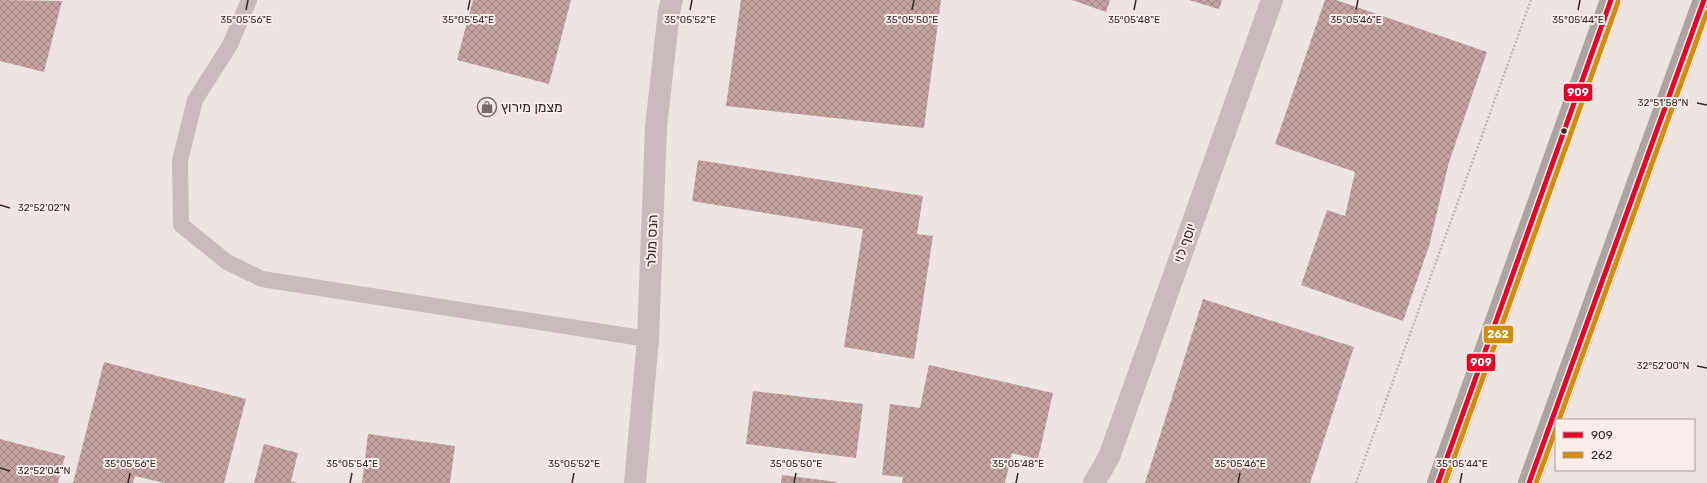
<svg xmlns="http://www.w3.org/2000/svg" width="1707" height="483" font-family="Rubik,Heebo,sans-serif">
  <defs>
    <pattern id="building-cross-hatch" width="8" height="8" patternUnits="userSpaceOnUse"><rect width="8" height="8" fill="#c3a3a0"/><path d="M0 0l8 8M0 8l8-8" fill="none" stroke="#9f8582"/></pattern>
  </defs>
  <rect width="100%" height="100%" fill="#eee4e0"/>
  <g fill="url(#building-cross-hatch)">
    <path d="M0,0L62,1L44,72L0,61Z"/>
    <path d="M473,0H571L549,84L457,60Z"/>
    <path d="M741,0H941L924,128L726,106Z"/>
    <path d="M1072,0H1110L1106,12Z"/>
    <path d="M1189,0H1222L1219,9Z"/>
    <path d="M1325,0H1336L1487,52L1449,162L1429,246L1403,321L1301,285L1327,210L1345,216L1355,172L1275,144Z"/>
    <path d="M698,160L923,196L917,234L933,236L914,359L844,347L863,229L692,201Z"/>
    <path d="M1203,299L1354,347L1310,483H1145Z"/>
    <path d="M104,362L246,399L224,483H164L135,476L133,483H73Z"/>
    <path d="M929,365L1053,393L1038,459L1012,453L1005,483H902L903,477L882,475L890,404L920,408Z"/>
    <path d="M753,391L863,404L856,458L746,444Z"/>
    <path d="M368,434L455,446L450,483H362Z"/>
    <path d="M0,439L65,456L58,483H0Z"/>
    <path d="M264,444L298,453L291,481L297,483H254Z"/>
    <path d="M782,475L837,482L836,483H781Z"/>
  </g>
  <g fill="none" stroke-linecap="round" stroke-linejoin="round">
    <path stroke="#c0b4b1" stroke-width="2.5" stroke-dasharray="2 2" stroke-linecap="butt" d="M1356,483L1531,0"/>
    <path stroke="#c7bcb9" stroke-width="16" d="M249,0L230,45L195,100L180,161L181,225L227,262L262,279L648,339"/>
    <g stroke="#c7bcb9" stroke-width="22">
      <path d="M635,483L648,339L656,127L669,11L672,0"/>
      <path d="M1094,483L1109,457L1272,0"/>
    </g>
    <g stroke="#ada39f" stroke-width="22">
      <path d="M1438,483L1611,0"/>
      <path d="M1529,483L1704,0"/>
    </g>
    <g stroke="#fbede7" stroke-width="8">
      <g id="bus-1">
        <path d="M1438,483L1611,0"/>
        <path d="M1529,483L1704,0"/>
      </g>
    </g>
    <g stroke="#fbede7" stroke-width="8">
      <g id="bus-2">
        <path d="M1559,420L1707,12"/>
        <path d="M1445,483L1618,2"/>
        <path d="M1536,483L1556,429"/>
      </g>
    </g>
    <use href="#bus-1" stroke="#e4002b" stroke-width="5"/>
    <use href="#bus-2" stroke="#d18d08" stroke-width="5"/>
  </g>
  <path fill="none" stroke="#382827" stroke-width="1.5" d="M246,10L248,0M468,10L470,0M690,10L692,0M912,10L914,0M1134,10L1136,0M1356,10L1358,0M1578,10L1580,0M1697,103L1707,105M0,205L10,208M1697,366L1707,368M0,468L10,471M128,483L130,473M350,483L352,473M572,483L574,473M794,483L796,473M1016,483L1018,473M1238,483L1240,473M1460,483L1462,473"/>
  <defs>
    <g id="shop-ring" transform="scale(1)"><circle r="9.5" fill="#fbede7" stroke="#786a68" stroke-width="1.5"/><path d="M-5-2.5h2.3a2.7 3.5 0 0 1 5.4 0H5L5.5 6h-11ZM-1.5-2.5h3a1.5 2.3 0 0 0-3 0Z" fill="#786a68"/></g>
  </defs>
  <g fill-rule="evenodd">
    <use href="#shop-ring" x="487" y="107"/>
  </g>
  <circle fill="#382827" stroke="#fbede7" stroke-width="1.5" cx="1564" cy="131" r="3.5"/>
  <g text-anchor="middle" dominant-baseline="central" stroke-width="4" stroke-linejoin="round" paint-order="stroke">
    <g font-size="14" fill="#382827" stroke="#fbede7" text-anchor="start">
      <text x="501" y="107">מצמן מירוץ</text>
    </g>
    <g font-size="14" fill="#382827" stroke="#fbede7">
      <text transform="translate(652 241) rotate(-88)">הנס מולר</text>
      <text transform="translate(1185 243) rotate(-70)">יוסף לוי</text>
    </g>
  </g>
  <g font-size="10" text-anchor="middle" fill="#382827" stroke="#fbede7" stroke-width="4" stroke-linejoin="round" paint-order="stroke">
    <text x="246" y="23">35°05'56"E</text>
    <text x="468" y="23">35°05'54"E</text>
    <text x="690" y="23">35°05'52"E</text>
    <text x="912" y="23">35°05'50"E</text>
    <text x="1134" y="23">35°05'48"E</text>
    <text x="1356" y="23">35°05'46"E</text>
    <text x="1578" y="23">35°05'44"E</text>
    <text x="1663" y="106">32°51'58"N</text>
    <text x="44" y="211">32°52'02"N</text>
    <text x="1663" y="369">32°52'00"N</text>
    <text x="130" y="467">35°05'56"E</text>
    <text x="352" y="467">35°05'54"E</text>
    <text x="574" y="467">35°05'52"E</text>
    <text x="796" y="467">35°05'50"E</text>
    <text x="1018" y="467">35°05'48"E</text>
    <text x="1240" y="467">35°05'46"E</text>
    <text x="1462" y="467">35°05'44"E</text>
    <text x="44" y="474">32°52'04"N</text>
  </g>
  <g stroke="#fbede7" stroke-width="1.5">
    <rect x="1563" y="83" width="30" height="19" rx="4" fill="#e4002b"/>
    <rect x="1483" y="325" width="31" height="19" rx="4" fill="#d18d08"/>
    <rect x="1466" y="353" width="30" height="19" rx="4" fill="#e4002b"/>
  </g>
  <g font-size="11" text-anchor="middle" font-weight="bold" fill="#fff">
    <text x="1578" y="96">909</text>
    <text x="1498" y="338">262</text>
    <text x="1481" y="366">909</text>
  </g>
  <rect x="1555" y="419" width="140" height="52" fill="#fbede7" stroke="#ad9e9a"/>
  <rect x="1563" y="432" width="20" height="6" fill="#e4002b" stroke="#ad9e9a"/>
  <text x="1591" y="439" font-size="12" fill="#382827">909</text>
  <rect x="1563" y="452" width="20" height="6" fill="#d18d08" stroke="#ad9e9a"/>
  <text x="1591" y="459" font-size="12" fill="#382827">262</text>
</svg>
